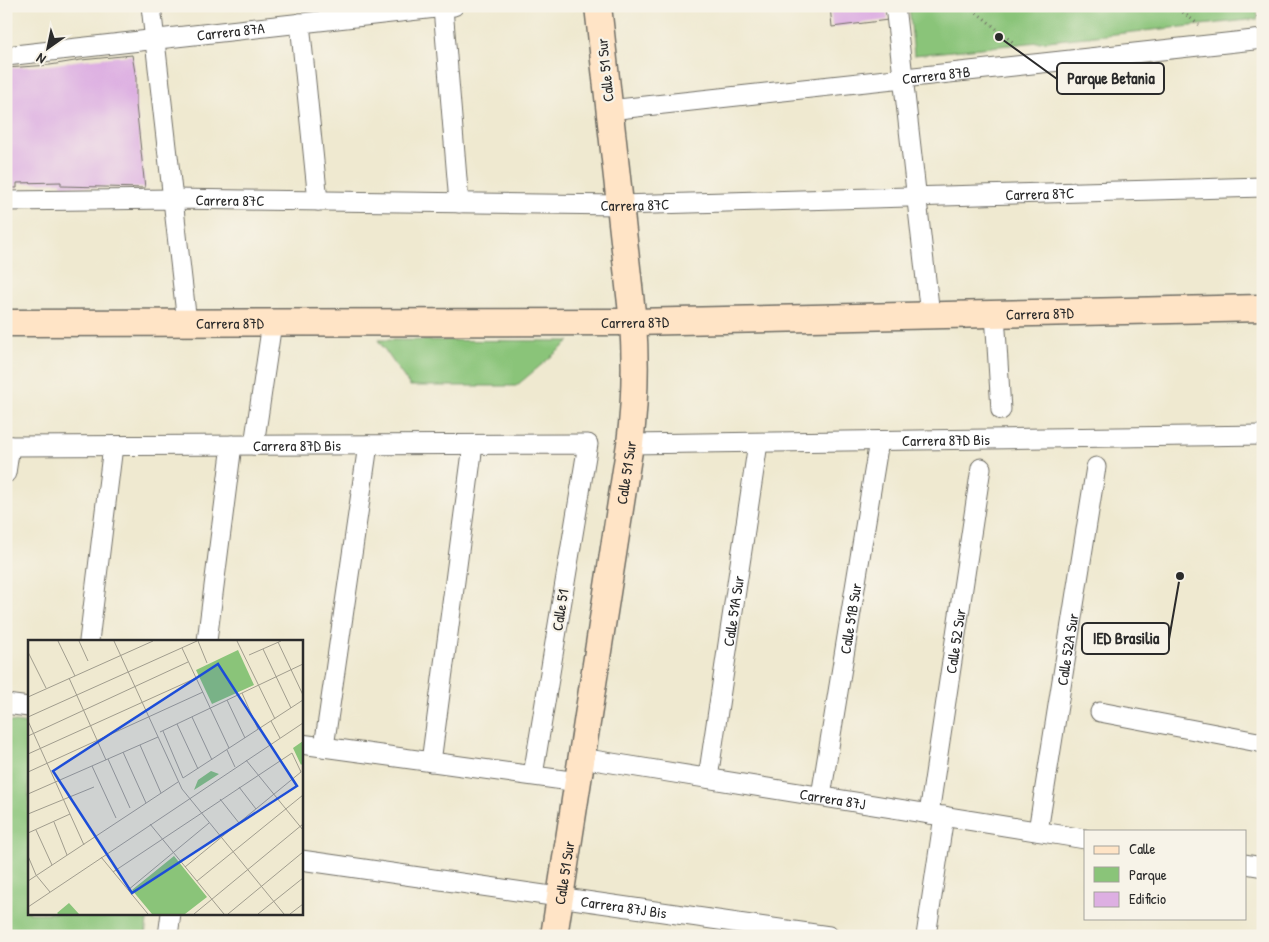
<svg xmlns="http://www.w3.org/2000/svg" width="1269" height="942" font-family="'Patrick Hand',sans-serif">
  <rect width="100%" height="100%" fill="#f7f3e8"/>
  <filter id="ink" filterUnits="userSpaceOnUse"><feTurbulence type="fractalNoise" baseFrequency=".02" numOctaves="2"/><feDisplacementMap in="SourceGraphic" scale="10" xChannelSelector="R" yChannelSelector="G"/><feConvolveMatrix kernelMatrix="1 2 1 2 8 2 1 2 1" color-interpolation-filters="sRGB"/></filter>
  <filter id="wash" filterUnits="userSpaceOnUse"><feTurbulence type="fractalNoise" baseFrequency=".0096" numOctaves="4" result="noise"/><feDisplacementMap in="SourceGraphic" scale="20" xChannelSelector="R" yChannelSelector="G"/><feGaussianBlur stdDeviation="1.12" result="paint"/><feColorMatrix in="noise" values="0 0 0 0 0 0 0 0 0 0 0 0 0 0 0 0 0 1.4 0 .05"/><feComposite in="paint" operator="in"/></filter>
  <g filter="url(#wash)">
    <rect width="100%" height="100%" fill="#efe9d0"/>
    <g fill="#8ac479" stroke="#5a7852">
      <path d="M909,6H1257L1258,19L914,55Z"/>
      <path d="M378,340L570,341L516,386H410Z"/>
      <path d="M6,721L29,724V913H148L145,936H6Z"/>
    </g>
    <g id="blocks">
      <g fill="#ddafe2">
        <path d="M830,6H886L888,20L832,27Z"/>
        <path d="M132,55L136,78V105L145,188L61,186V182L17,183V188H6V68L50,65L81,60Z"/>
      </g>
    </g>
  </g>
  <g filter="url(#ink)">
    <use href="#blocks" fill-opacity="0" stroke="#706e65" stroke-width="1"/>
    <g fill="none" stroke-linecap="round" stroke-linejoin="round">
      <g stroke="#706e65" stroke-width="21">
        <g id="street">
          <path d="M151,6L187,323"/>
          <path d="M895,6L930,315"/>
          <path d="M443,8L459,203"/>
          <path d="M300,23L318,201"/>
          <path id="s1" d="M6,56L454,6"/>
          <path id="s2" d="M609,110L1263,39"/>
          <path id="s3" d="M6,201L173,199L620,205L1263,187"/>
          <path d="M995,314L1001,410"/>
          <path id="s4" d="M630,444L1263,435"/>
          <path d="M254,445L272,323"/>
          <path id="s5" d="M6,446L588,444L533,775"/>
          <path d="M6,473L10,446"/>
          <path d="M89,641L113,446"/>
          <path d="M207,641L232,445"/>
          <path d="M6,704L29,707"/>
          <path d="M1100,712L1263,743"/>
          <path d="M301,744L578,782"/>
          <path d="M324,747L368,445"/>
          <path id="s6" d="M581,758L1085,839"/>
          <path d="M431,762L473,445"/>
          <path id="s7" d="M708,778L758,443"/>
          <path id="s8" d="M821,796L879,441"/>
          <path id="s9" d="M929,814L981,468"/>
          <path id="s10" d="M1038,831L1096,467"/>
          <path id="s11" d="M301,860L829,936"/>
          <path d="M1245,864L1263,867"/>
          <path d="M168,936L171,913"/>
          <path d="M926,936L944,816"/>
        </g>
      </g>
      <g stroke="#706e65" stroke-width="29">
        <g id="secondary">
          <path id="s12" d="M6,323L633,322L1263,308"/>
          <path id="s13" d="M554,936L630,444C635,403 636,363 633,322L598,6"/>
        </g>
      </g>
      <g stroke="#706e65" stroke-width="3" stroke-dasharray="1 4" stroke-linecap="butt">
        <path d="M969,6L1015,44"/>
        <path d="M1175,6L1199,25"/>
        <path d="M1257,6L1258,18"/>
      </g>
      <use href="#street" stroke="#fff" stroke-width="19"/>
      <use href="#secondary" stroke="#ffe4c6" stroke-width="26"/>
    </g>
  </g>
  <g text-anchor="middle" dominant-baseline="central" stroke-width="4.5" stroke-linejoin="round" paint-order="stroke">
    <g font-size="15" fill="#2b2b2b" stroke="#f7f3e8">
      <text stroke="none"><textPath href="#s1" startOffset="226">Carrera 87A</textPath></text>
      <text transform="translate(605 70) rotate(-96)">Calle 51 Sur</text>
      <text stroke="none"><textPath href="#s2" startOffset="329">Carrera 87B</textPath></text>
      <text stroke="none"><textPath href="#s3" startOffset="1034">Carrera 87C</textPath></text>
      <text stroke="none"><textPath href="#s3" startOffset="224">Carrera 87C</textPath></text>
      <text stroke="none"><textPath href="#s3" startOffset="629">Carrera 87C</textPath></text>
      <text stroke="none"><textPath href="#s12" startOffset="1034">Carrera 87D</textPath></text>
      <text stroke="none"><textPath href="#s12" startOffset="629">Carrera 87D</textPath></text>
      <text stroke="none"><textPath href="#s12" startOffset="224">Carrera 87D</textPath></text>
      <text stroke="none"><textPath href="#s4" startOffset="316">Carrera 87D Bis</textPath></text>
      <text stroke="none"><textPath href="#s5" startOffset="291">Carrera 87D Bis</textPath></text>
      <text stroke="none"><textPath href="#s13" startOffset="469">Calle 51 Sur</textPath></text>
      <text transform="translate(560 610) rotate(-81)">Calle 51</text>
      <text stroke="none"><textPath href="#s7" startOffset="169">Calle 51A Sur</textPath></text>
      <text stroke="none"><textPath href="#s8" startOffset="180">Calle 51B Sur</textPath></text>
      <text stroke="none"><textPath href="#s9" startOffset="175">Calle 52 Sur</textPath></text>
      <text stroke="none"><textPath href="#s10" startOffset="184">Calle 52A Sur</textPath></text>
      <text stroke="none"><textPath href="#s6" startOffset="255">Carrera 87J</textPath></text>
      <text stroke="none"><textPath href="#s13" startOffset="64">Calle 51 Sur</textPath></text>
      <text stroke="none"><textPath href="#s11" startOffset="326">Carrera 87J Bis</textPath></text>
    </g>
  </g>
  <g transform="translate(28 640)">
    <rect width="275" height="275" fill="#efe9d0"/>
    <path d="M210,10L226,45L184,64L168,30ZM275,101V123L273,125L265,108ZM183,131L191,134L166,150L170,140ZM146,216L179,257L157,274H124L104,250ZM41,263L51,274H30L29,273Z" fill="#8ac479"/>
    <path fill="none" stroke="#a19d8e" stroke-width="1" d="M30,1L47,36M51,1L60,21M86,1L154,149L256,274M170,1L179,23M209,1L247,79M250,2L275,55M154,8L201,108M235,9L263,68M0,12L18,48M221,15L253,1M41,38L78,120M214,53L230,89M0,57L125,1M199,60L217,98M0,77L169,1M164,77L184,120M0,81L56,205M243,81L252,98M149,84L170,129M135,91L155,138L275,60M132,92L275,24M0,96L160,22M112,105L133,153M199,110L207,127M95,112L118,163M0,114L168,38M80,119L102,168M218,120L275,190M64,126L88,178M0,132L175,52M211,147L228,169M0,154L130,97M192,159L211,183M0,174L66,147M26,182L39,215M122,184L196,274M8,190L24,225M0,193L42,174M0,216L8,235L22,252M73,217L120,274M85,232L264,113L273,132L157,227M0,241L150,142M169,241L275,155M100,250L181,183M0,267L275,83M166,274L275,184M200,274L275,212M230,274L275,238M262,274L275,264"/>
    <path fill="#1d4ed8" fill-opacity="0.15" stroke="#1d4ed8" stroke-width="2.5" d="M190,24L269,146L104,253L25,131Z"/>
    <rect width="275" height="275" fill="none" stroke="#2b2b2b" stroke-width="2.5"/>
  </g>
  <path fill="none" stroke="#2b2b2b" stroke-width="2" d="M999 37L1057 79M1180 576L1169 639"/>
  <g fill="#2b2b2b" stroke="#f7f3e8" stroke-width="2">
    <circle cx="999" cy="37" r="5"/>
    <circle cx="1180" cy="576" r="5"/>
  </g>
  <g fill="#f7f3e8" stroke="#2b2b2b" stroke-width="2">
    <rect x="1057" y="63" width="107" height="31" rx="5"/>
    <rect x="1082" y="623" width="87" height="31" rx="5"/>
  </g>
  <g font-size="16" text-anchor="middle" font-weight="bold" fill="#2b2b2b">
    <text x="1111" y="84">Parque Betania</text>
    <text x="1126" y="644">IED Brasilia</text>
  </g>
  <rect width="1269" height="942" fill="none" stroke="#f7f3e8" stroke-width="25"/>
  <rect x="1084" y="830" width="162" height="90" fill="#f7f3e8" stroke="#a5a39c"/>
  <rect x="1094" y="846" width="25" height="8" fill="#ffe4c6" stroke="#a5a39c"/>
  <text x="1129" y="854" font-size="15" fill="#2b2b2b">Calle</text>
  <rect x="1094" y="867" width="25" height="15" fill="#8ac479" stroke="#a5a39c"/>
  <text x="1129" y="880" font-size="15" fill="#2b2b2b">Parque</text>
  <rect x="1094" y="892" width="25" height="15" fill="#ddafe2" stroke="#a5a39c"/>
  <text x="1129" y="904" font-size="15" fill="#2b2b2b">Edificio</text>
  <g transform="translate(48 48) rotate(213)" stroke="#f7f3e8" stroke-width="4" paint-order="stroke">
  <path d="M0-4L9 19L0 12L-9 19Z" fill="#2b2b2b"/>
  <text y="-8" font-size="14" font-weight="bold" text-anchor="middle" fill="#2b2b2b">N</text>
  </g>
</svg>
